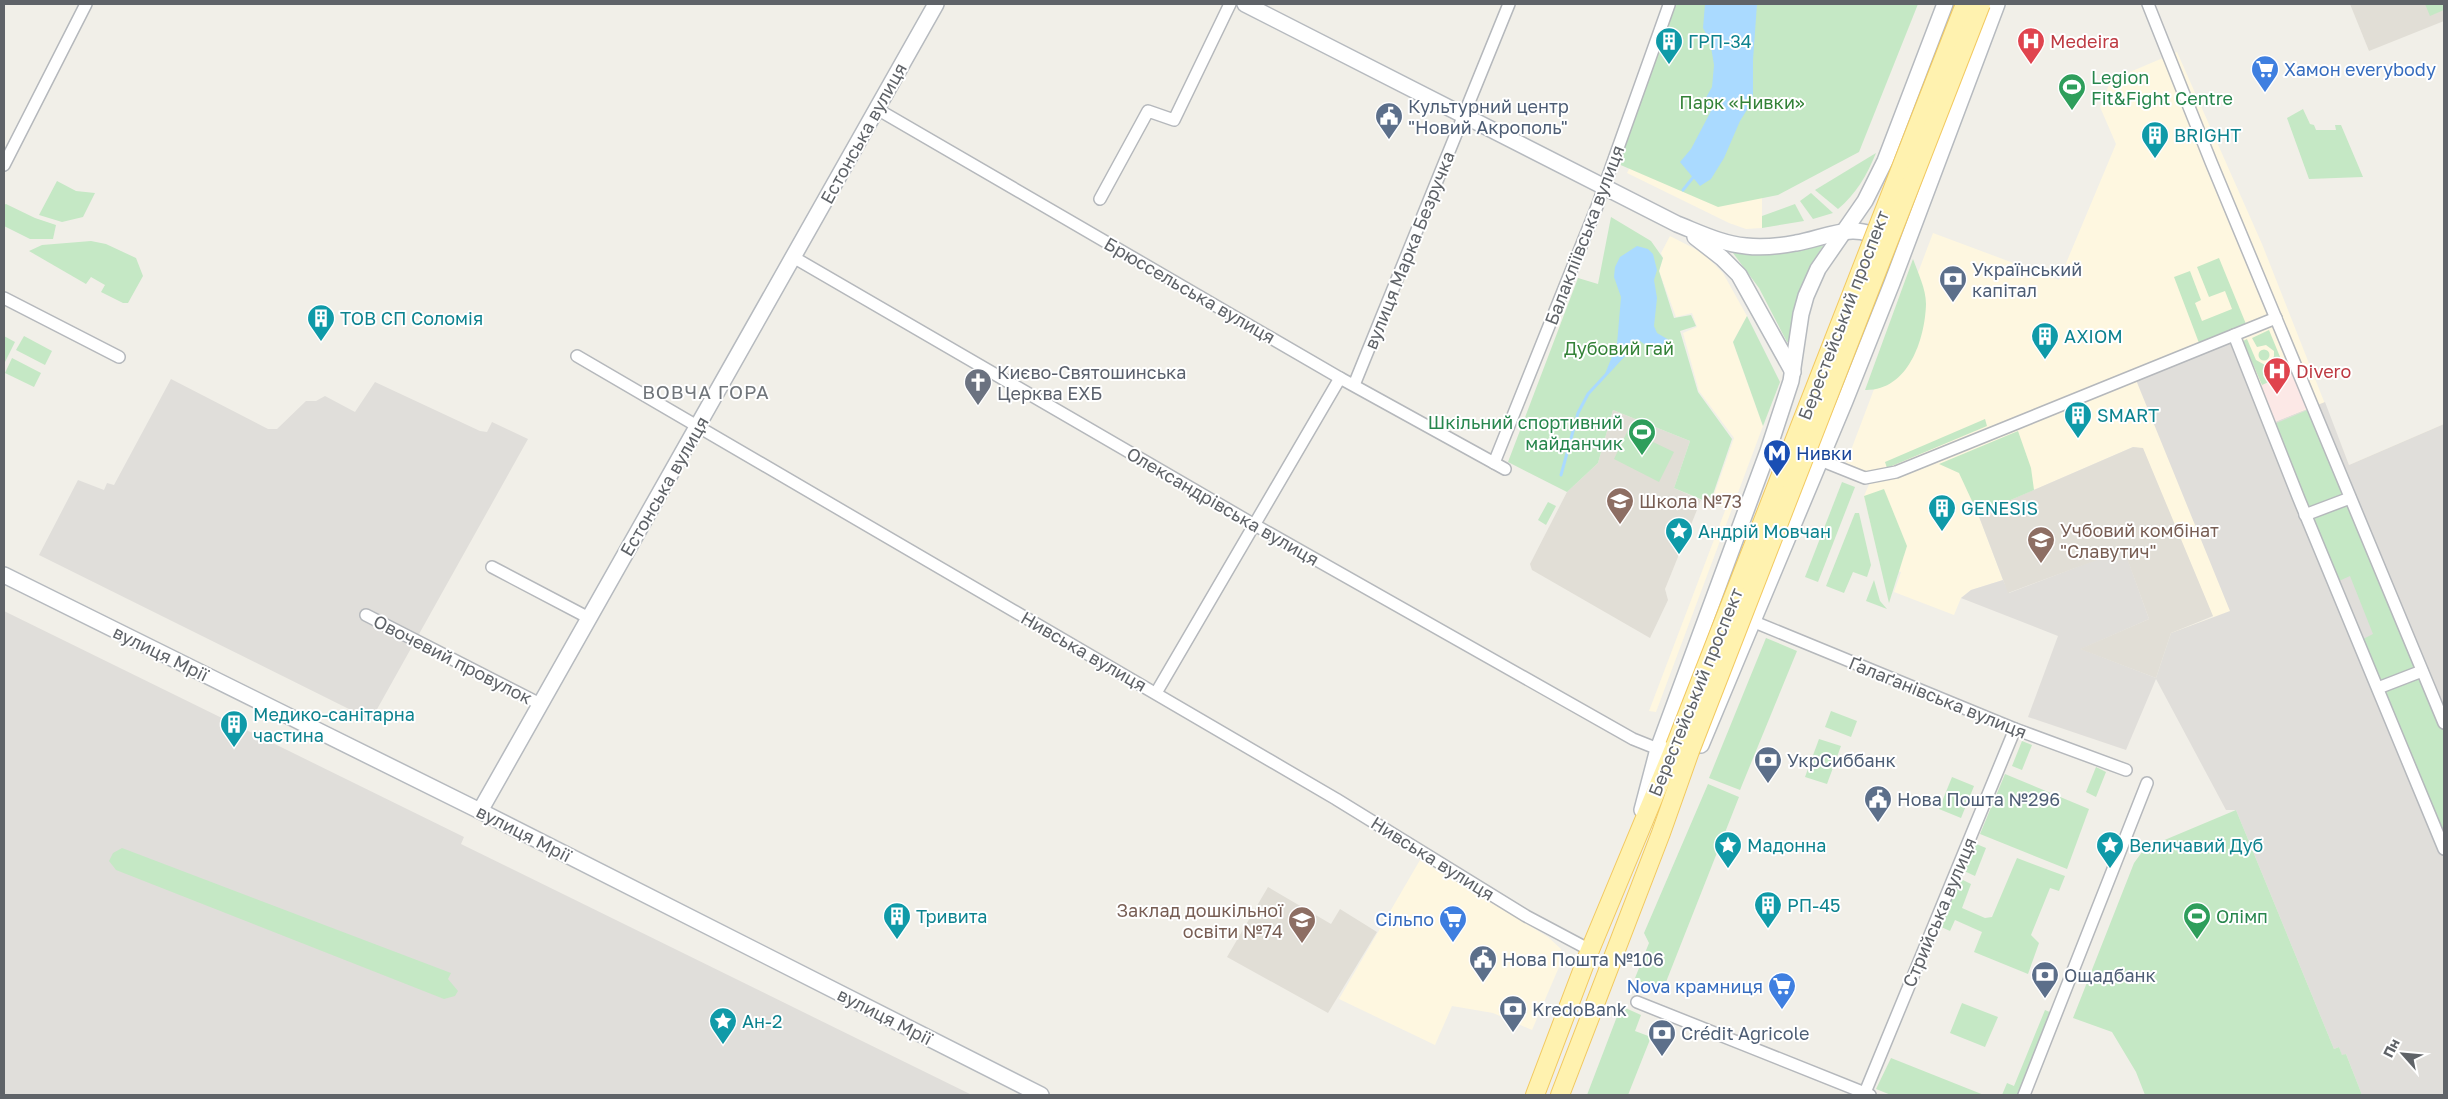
<svg xmlns="http://www.w3.org/2000/svg" width="2448" height="1099" font-family="'Golos Text',sans-serif">
  <rect width="100%" height="100%" fill="#f1efe8"/>
  <g fill="#fef7e0">
    <path d="M2177,52L2262,244L2349,465L2444,424V897L2171,633L2213,617L2143,449L2133,447L1978,514L2003,580L1971,590L1961,598L1954,615L1894,592L1901,572L1881,567L1864,496L1874,473L1845,466L1933,233L2059,280L2116,144L2100,107L2111,80Z"/>
    <path d="M1635,157L1762,195V228L1746,229L1729,223L1627,173Z"/>
    <path d="M1670,236L1703,253L1723,273L1747,316L1733,342L1763,426L1656,712L1649,711L1726,508L1711,503L1734,438L1699,391L1683,333L1697,327L1692,313L1676,317L1659,271L1663,258L1661,253Z"/>
    <path d="M1420,860L1548,937L1561,949L1562,960L1532,1030L1493,1013L1452,1006L1435,1045L1339,999Z"/>
  </g>
  <g fill="#e0deda">
    <path d="M2232,342L2266,425L2325,402L2349,465L2444,424V1095H2362L2346,1054L2342,1056L2339,1047L2334,1049L2236,810H2226L2156,679L2126,750L2028,717L2058,636L1961,598L1971,590L2003,580L2009,593L2124,549L2149,619L2081,649L2156,678L2171,633L2230,611L2136,380Z"/>
    <path d="M171,379L268,429H277L306,401H316L325,396L355,412L375,382L480,431L487,432L492,422L528,439L371,720L39,555L78,480L104,490L107,483L114,485Z"/>
    <path d="M4,611L464,837L461,844L972,1095H4Z"/>
  </g>
  <g fill="#e1ded6">
    <path d="M2350,4H2444V21L2369,51Z"/>
    <path d="M1613,410L1690,441L1674,488L1701,500L1665,589L1668,600L1650,638L1532,570L1530,564L1567,492L1598,463Z"/>
    <path d="M2133,447L2143,448L2213,616L2171,633L2156,678L2080,649L2149,619L2124,550L2008,593L1978,514Z"/>
    <path d="M1268,887L1331,924L1340,909L1377,932L1328,1013L1227,957Z"/>
  </g>
  <path fill="#fce8e6" d="M2293,372L2308,408L2273,423L2258,386Z"/>
  <g fill="#c5e8c5">
    <path d="M1664,4H1918L1859,152L1778,195L1718,207L1616,163Z"/>
    <path d="M2425,4H2444V10L2430,16Z"/>
    <path d="M2303,109L2310,124L2314,125L2316,130H2336L2335,125H2341L2363,177L2309,179L2287,118Z"/>
    <path d="M1876,153C1867,175 1856,194 1838,209L1815,190Z"/>
    <path d="M57,181L76,191L95,193L83,217L62,222L39,215Z"/>
    <path d="M1811,193L1833,213L1813,219L1800,201Z"/>
    <path d="M6,204L35,218L56,225L53,239H30L4,226V205Z"/>
    <path d="M1795,204L1804,221L1762,228V216Z"/>
    <path d="M1611,217L1651,241L1663,258L1659,271L1674,318L1691,315L1696,326L1680,331L1698,392L1732,439L1710,503L1674,488L1690,441L1613,410L1598,463L1567,492L1508,462L1578,278L1598,284Z"/>
    <path d="M91,241L106,244L136,258L143,276L128,303H123L101,292L105,285L91,277L86,284L29,251L42,245Z"/>
    <path d="M1822,244L1823,246C1802,276 1793,306 1790,342H1787L1759,288L1733,253Z"/>
    <path d="M2219,258L2246,324L2199,343L2174,277L2190,271L2201,300L2195,303L2202,321L2232,309L2225,291L2209,297L2197,267Z"/>
    <path d="M1913,259C1918,273 1926,289 1926,304C1925,340 1908,391 1865,390Z"/>
    <path d="M1747,316L1780,382L1763,426L1733,342Z"/>
    <path d="M2269,330L2287,374L2277,378L2270,364L2274,356V351L2266,345L2257,347L2252,338Z"/>
    <path d="M4,336L15,342L4,364Z"/>
    <path d="M24,336L52,351L45,365L16,350Z"/>
    <path d="M2247,339L2256,360L2265,365L2271,381L2262,385L2243,341Z"/>
    <circle cx="2264" cy="355" r="5.5"/>
    <path d="M12,358L41,373L34,387L5,373Z"/>
    <path d="M2310,409L2344,494L2308,510L2274,424Z"/>
    <path d="M1985,419L1987,426L1887,468L1885,462Z"/>
    <path d="M1628,430L1674,452L1659,482L1614,459Z"/>
    <path d="M2018,431L2031,468L2034,490L1978,514L1959,473L1939,464Z"/>
    <path d="M1842,482L1855,487L1818,582L1805,577Z"/>
    <path d="M1884,489L1907,546L1889,603L1864,496Z"/>
    <path d="M1548,502L1556,506L1546,525L1538,520Z"/>
    <path d="M2348,504L2416,669L2380,682L2363,639L2373,634L2350,576L2339,581L2312,518Z"/>
    <path d="M1855,513H1859L1871,565L1867,577L1853,572L1844,593L1826,586Z"/>
    <path d="M1874,580L1880,601L1887,609L1866,601Z"/>
    <path d="M1766,638L1797,651L1740,790L1709,778Z"/>
    <path d="M2420,676L2444,733V835L2384,691Z"/>
    <path d="M1831,711L1857,721L1851,737L1825,727Z"/>
    <path d="M1819,739L1841,746L1827,784L1805,777Z"/>
    <path d="M2022,741L2032,745L2022,770L2012,766Z"/>
    <path d="M2096,767L2106,772L2096,797L2086,792Z"/>
    <path d="M2005,774L2089,809L2067,869L1980,834Z"/>
    <path d="M1952,777L1974,786L1961,818L1939,809Z"/>
    <path d="M1708,784L1739,797L1666,982L1659,993L1635,978L1649,943L1644,933Z"/>
    <path d="M2236,810L2334,1049L2339,1047L2342,1055L2346,1054L2362,1095H2145L2136,1072L2112,1032L2073,1018L2134,863L2142,852L2155,844Z"/>
    <path d="M1974,843L1986,848L1975,876L1962,870Z"/>
    <path d="M122,848L451,973L448,979L458,991L455,996L444,999L116,870L109,861L113,853Z"/>
    <path d="M2017,858L2065,876L2059,891L2050,888L2031,935L2039,943L2028,974L1974,952L1982,932L1955,920L1950,931L1939,926L1959,878L1971,884L1962,908L1985,918L1992,917Z"/>
    <path d="M1962,1003L1998,1017L1985,1047L1950,1033Z"/>
    <path d="M1621,1006L1641,1015L1635,1031L1651,1037L1628,1095H1587Z"/>
    <path d="M2045,1010L2052,1013L2020,1095H2002L2007,1083L2014,1086Z"/>
    <path d="M1891,1058L1984,1095H1891L1876,1089Z"/>
  </g>
  <g fill="#aadaff">
    <path d="M1705,4H1757L1753,60V100L1740,121L1724,158L1711,179L1700,186L1680,162L1691,149L1711,111L1703,103L1712,87L1714,65L1710,41L1703,28Z"/>
    <path d="M1637,246L1648,249L1653,254L1657,270L1654,280L1657,298L1654,326L1657,333L1669,340L1671,346L1669,352L1661,356L1640,341L1633,343L1605,374L1617,344L1621,297L1614,277L1615,267L1620,257Z"/>
  </g>
  <g fill="none" stroke-linecap="round" stroke-linejoin="round">
    <g stroke="#aadaff" stroke-width="3">
      <path d="M1683,190L1695,175"/>
      <path d="M1561,475L1578,413L1588,394L1638,340"/>
    </g>
    <g stroke="#b5b8bc" stroke-width="14">
      <g id="street">
        <path d="M2148,4L2211,162L2444,723"/>
        <path d="M877,109L1340,378L1505,469"/>
        <path d="M4,165L86,4"/>
        <path d="M1100,199L1148,111L1174,120L1230,4"/>
        <path d="M793,257L1253,524L1633,739L1658,749"/>
        <path d="M4,298L119,357"/>
        <path d="M2234,335L2299,499L2444,849"/>
        <path d="M577,356L1336,799L1526,916L1590,950"/>
        <path d="M1354,385L1509,4"/>
        <path d="M1820,460L1865,478L1896,472L2276,318"/>
        <path d="M1494,463L1598,204L1669,5"/>
        <path d="M2305,515L2350,498"/>
        <path d="M492,567L589,618"/>
        <path d="M366,615L540,704"/>
        <path d="M1752,621L2015,729L2126,770"/>
        <path d="M2378,688L2422,671"/>
        <path d="M1156,693L1340,378"/>
        <path d="M1637,1002L1870,1095"/>
        <path d="M1864,1095L2015,729"/>
        <path d="M2024,1095L2147,783"/>
      </g>
    </g>
    <g stroke="#b6babf" stroke-width="18">
      <g id="secondary">
        <path d="M1245,4L1677,224C1700,233 1722,244 1746,246C1762,248 1780,246 1796,243C1823,239 1860,218 1882,243"/>
        <path d="M1695,237L1722,258L1739,275L1793,372"/>
        <path d="M4,575L480,811L1041,1095"/>
        <path d="M1701,745L1845,401L1892,283L1997,4"/>
        <path d="M1642,810L1658,749L1768,451L1791,381L1801,314L1806,296L1818,269L1865,201L1885,161L1945,4"/>
        <path d="M480,811L936,4"/>
      </g>
    </g>
    <g stroke="#f2c960" stroke-width="20">
      <g id="primary">
        <path d="M1535,1095L1590,950L1675,746"/>
        <path d="M1560,1095L1661,833L1690,751"/>
      </g>
    </g>
    <use href="#street" stroke="#fff" stroke-width="11"/>
    <use href="#secondary" stroke="#fff" stroke-width="15"/>
    <use href="#primary" stroke="#fff2af" stroke-width="18"/>
    <g stroke="#f2c960" stroke-width="20" stroke-linecap="butt">
      <g id="primary-bridge">
        <path d="M1675,746L1965,4"/>
        <path d="M1690,751L1981,4"/>
      </g>
    </g>
    <use href="#primary-bridge" stroke="#fff2af" stroke-width="18"/>
  </g>
  <defs>
    <g id="building-pin" transform="scale(1.4375)"><path d="M0 17L-7.5 6A9.5 9.5 0 1 1 7.5 6Z" fill="#0f9aa8" stroke="#fff"/><path d="M-4-6H4V6H1V3H-1V6H-4ZM-2.5-4.3h1.7v1.8h-1.7ZM.8-4.3h1.7v1.8H.8ZM-2.5-1h1.7V.8h-1.7ZM.8-1h1.7V.8H.8Z" fill="#fff"/></g>
    <g id="hospital-pin" transform="scale(1.4375)"><path d="M0 17L-7.5 6A9.5 9.5 0 1 1 7.5 6Z" fill="#e0444e" stroke="#fff"/><path d="M-5-5h3v3.5h4V-5h3V5h-3V1.5h-4V5h-3Z" fill="#fff"/></g>
    <g id="supermarket-pin" transform="scale(1.4375)"><path d="M0 17L-7.5 6A9.5 9.5 0 1 1 7.5 6Z" fill="#3f7fe0" stroke="#fff"/><path d="M-6-5.5h2.5l.6 2H6L4.5 2H-2.5L-4.4-4H-6ZM-1.5 3.2a1.3 1.3 0 1 0 .1 0ZM3 3.2a1.3 1.3 0 1 0 .1 0Z" fill="#fff"/></g>
    <g id="stadium-pin" transform="scale(1.4375)"><path d="M0 17L-7.5 6A9.5 9.5 0 1 1 7.5 6Z" fill="#2e9e5b" stroke="#fff"/><path d="M0-5a6.5 5 0 1 0 0 10a6.5 5 0 1 0 0-10ZM-3.5-1.8h7v3.6h-7Z" fill="#fff"/></g>
    <g id="civic-pin" transform="scale(1.4375)"><path d="M0 17L-7.5 6A9.5 9.5 0 1 1 7.5 6Z" fill="#5c6f8a" stroke="#fff"/><path d="M-.6-6.5H3V-4.5H.6V-3L4-1V1h2V6H-6V1h2V-1L-.6-3ZM-1.2 2.5V6h2.4V2.5Z" fill="#fff"/></g>
    <g id="bank-pin" transform="scale(1.4375)"><path d="M0 17L-7.5 6A9.5 9.5 0 1 1 7.5 6Z" fill="#5c6f8a" stroke="#fff"/><path d="M-6-4H6V4H-6ZM0-2.3a2.3 2.3 0 1 0 0 4.6a2.3 2.3 0 1 0 0-4.6Z" fill="#fff"/></g>
    <g id="church-pin" transform="scale(1.4375)"><path d="M0 17L-7.5 6A9.5 9.5 0 1 1 7.5 6Z" fill="#6b7280" stroke="#fff"/><path d="M-1.2-6h2.4v3.5h3.3v2.4h-3.3V6h-2.4V-.1h-3.3v-2.4h3.3Z" fill="#fff"/></g>
    <g id="metro-pin" transform="scale(1.4375)"><path d="M0 17L-7.5 6A9.5 9.5 0 1 1 7.5 6Z" fill="#1a4fb4" stroke="#fff"/><path d="M-5.5 5V-5H-3L0 0L3-5H5.5V5H3V-.5L0 4L-3-.5V5Z" fill="#fff"/></g>
    <g id="school-pin" transform="scale(1.4375)"><path d="M0 17L-7.5 6A9.5 9.5 0 1 1 7.5 6Z" fill="#8d6e63" stroke="#fff"/><path d="M0-5L7-2L0 1L-7-2ZM-4 1L0 2.5L4 1V4Q0 6-4 4Z" fill="#fff"/></g>
    <g id="sight-pin" transform="scale(1.4375)"><path d="M0 17L-7.5 6A9.5 9.5 0 1 1 7.5 6Z" fill="#0f9aa8" stroke="#fff"/><path d="M0-6L1.8-2.2L6-1.7L2.9 1.2L3.7 5.4L0 3.3L-3.7 5.4L-2.9 1.2L-6-1.7L-1.8-2.2Z" fill="#fff"/></g>
    <g id="university-pin" transform="scale(1.4375)"><path d="M0 17L-7.5 6A9.5 9.5 0 1 1 7.5 6Z" fill="#8d6e63" stroke="#fff"/><path d="M0-5L7-2L0 1L-7-2ZM-4 1L0 2.5L4 1V4Q0 6-4 4Z" fill="#fff"/></g>
  </defs>
  <g fill-rule="evenodd">
    <use href="#building-pin" x="1669" y="41"/>
    <use href="#hospital-pin" x="2031" y="41"/>
    <use href="#supermarket-pin" x="2265" y="69"/>
    <use href="#stadium-pin" x="2072" y="87"/>
    <use href="#civic-pin" x="1389" y="116"/>
    <use href="#building-pin" x="2155" y="135"/>
    <use href="#bank-pin" x="1953" y="279"/>
    <use href="#building-pin" x="321" y="318"/>
    <use href="#building-pin" x="2045" y="336"/>
    <use href="#hospital-pin" x="2277" y="371"/>
    <use href="#church-pin" x="978" y="382"/>
    <use href="#building-pin" x="2078" y="415"/>
    <use href="#stadium-pin" x="1642" y="432"/>
    <use href="#metro-pin" x="1777" y="453"/>
    <use href="#school-pin" x="1620" y="501"/>
    <use href="#building-pin" x="1942" y="508"/>
    <use href="#sight-pin" x="1679" y="531"/>
    <use href="#university-pin" x="2041" y="540"/>
    <use href="#building-pin" x="234" y="724"/>
    <use href="#bank-pin" x="1768" y="760"/>
    <use href="#civic-pin" x="1878" y="799"/>
    <use href="#sight-pin" x="1728" y="845"/>
    <use href="#sight-pin" x="2110" y="845"/>
    <use href="#building-pin" x="1768" y="905"/>
    <use href="#building-pin" x="897" y="916"/>
    <use href="#stadium-pin" x="2197" y="916"/>
    <use href="#supermarket-pin" x="1453" y="919"/>
    <use href="#school-pin" x="1302" y="920"/>
    <use href="#civic-pin" x="1483" y="959"/>
    <use href="#bank-pin" x="2045" y="975"/>
    <use href="#supermarket-pin" x="1782" y="986"/>
    <use href="#bank-pin" x="1513" y="1009"/>
    <use href="#sight-pin" x="723" y="1021"/>
    <use href="#bank-pin" x="1662" y="1033"/>
  </g>
  <g text-anchor="middle" dominant-baseline="central" stroke-width="4" stroke-linejoin="round" paint-order="stroke">
    <g font-size="18" fill="#0d838f" stroke="#fff" text-anchor="start">
      <text x="1688" y="41">ГРП-34</text>
      <text x="2174" y="135">BRIGHT</text>
      <text x="340" y="318">ТОВ СП Соломія</text>
      <text x="2064" y="336">AXIOM</text>
      <text x="2097" y="415">SMART</text>
      <text x="1961" y="508">GENESIS</text>
      <text x="1698" y="531">Андрій Мовчан</text>
      <text x="253" y="714">Медико-санітарна<tspan x="253" dy="21">частина</tspan></text>
      <text x="1747" y="845">Мадонна</text>
      <text x="2129" y="845">Величавий Дуб</text>
      <text x="1787" y="905">РП-45</text>
      <text x="916" y="916">Тривита</text>
      <text x="742" y="1021">Ан-2</text>
    </g>
    <g font-size="18" fill="#be3a42" stroke="#fff" text-anchor="start">
      <text x="2050" y="41">Medeira</text>
      <text x="2296" y="371">Divero</text>
    </g>
    <g font-size="18" fill="#366cbe" stroke="#fff" text-anchor="end">
      <text x="2284" y="69" text-anchor="start">Хамон everybody</text>
      <text x="1434" y="919">Сільпо</text>
      <text x="1763" y="986">Nova крамниця</text>
    </g>
    <g font-size="18" fill="#27864d" stroke="#fff" text-anchor="start">
      <text x="2091" y="77">Legion<tspan x="2091" dy="21">Fit&amp;Fight Centre</tspan></text>
      <text x="1623" y="422" text-anchor="end">Шкільний спортивний<tspan x="1623" dy="21">майданчик</tspan></text>
      <text x="2216" y="916">Олімп</text>
    </g>
    <g font-size="18" fill="#348238" stroke="#fff">
      <text x="1742" y="102">Парк «Нивки»</text>
      <text x="1619" y="348">Дубовий гай</text>
    </g>
    <g font-size="18" fill="#4e5e75" stroke="#fff" text-anchor="start">
      <text x="1408" y="106">Культурний центр<tspan x="1408" dy="21">"Новий Акрополь"</tspan></text>
      <text x="1972" y="269">Український<tspan x="1972" dy="21">капітал</tspan></text>
      <text x="1787" y="760">УкрСиббанк</text>
      <text x="1897" y="799">Нова Пошта №296</text>
      <text x="1502" y="959">Нова Пошта №106</text>
      <text x="2064" y="975">Ощадбанк</text>
      <text x="1532" y="1009">KredoBank</text>
      <text x="1681" y="1033">Crédit Agricole</text>
    </g>
    <g font-size="18" fill="#5f6368" stroke="#fff">
      <text transform="translate(863 133) rotate(-61)">Естонська вулиця</text>
      <text transform="translate(1584 235) rotate(-69)">Балакліївська вулиця</text>
      <text transform="translate(1409 250) rotate(-68)">вулиця Марка Безручка</text>
      <text transform="translate(1190 290) rotate(30)">Брюссельська вулиця</text>
      <text transform="translate(1843 315) rotate(-69)">Берестейський проспект</text>
      <text transform="translate(664 486) rotate(-60)">Естонська вулиця</text>
      <text transform="translate(1223 506) rotate(30)">Олександрівська вулиця</text>
      <text transform="translate(1084 651) rotate(30)">Нивська вулиця</text>
      <text transform="translate(161 653) rotate(26)">вулиця Мрії</text>
      <text transform="translate(453 659) rotate(27)">Овочевий провулок</text>
      <text transform="translate(1695 692) rotate(-68)">Берестейський проспект</text>
      <text transform="translate(1938 697) rotate(22)">Ґалаґанівська вулиця</text>
      <text transform="translate(524 833) rotate(27)">вулиця Мрії</text>
      <text transform="translate(1433 858) rotate(32)">Нивська вулиця</text>
      <text transform="translate(1939 912) rotate(-67)">Стрийська вулиця</text>
      <text transform="translate(885 1016) rotate(27)">вулиця Мрії</text>
    </g>
    <g font-size="18" fill="#5b616d" stroke="#fff" text-anchor="start">
      <text x="997" y="372">Києво-Святошинська<tspan x="997" dy="21">Церква ЕХБ</tspan></text>
    </g>
    <g font-size="18" fill="#164399" stroke="#fff" text-anchor="start">
      <text x="1796" y="453">Нивки</text>
    </g>
    <g font-size="18" fill="#785e54" stroke="#fff" text-anchor="start">
      <text x="1639" y="501">Школа №73</text>
      <text x="2060" y="530">Учбовий комбінат<tspan x="2060" dy="21">"Славутич"</tspan></text>
      <text x="1283" y="910" text-anchor="end">Заклад дошкільної<tspan x="1283" dy="21">освіти №74</tspan></text>
    </g>
    <g font-size="19" letter-spacing="1" fill="#70757a" stroke="#fff">
      <text x="706" y="391">ВОВЧА ГОРА</text>
    </g>
  </g>
  <rect width="2448" height="1099" fill="none" stroke="#5f6368" stroke-width="10"/>
  <g transform="translate(2403 1054) rotate(297)" stroke="#ffffff" stroke-width="4" paint-order="stroke">
  <path d="M0-4L9 19L0 12L-9 19Z" fill="#5f6368"/>
  <text y="-8" font-size="14" font-weight="bold" text-anchor="middle" fill="#5f6368">Пн</text>
  </g>
</svg>
